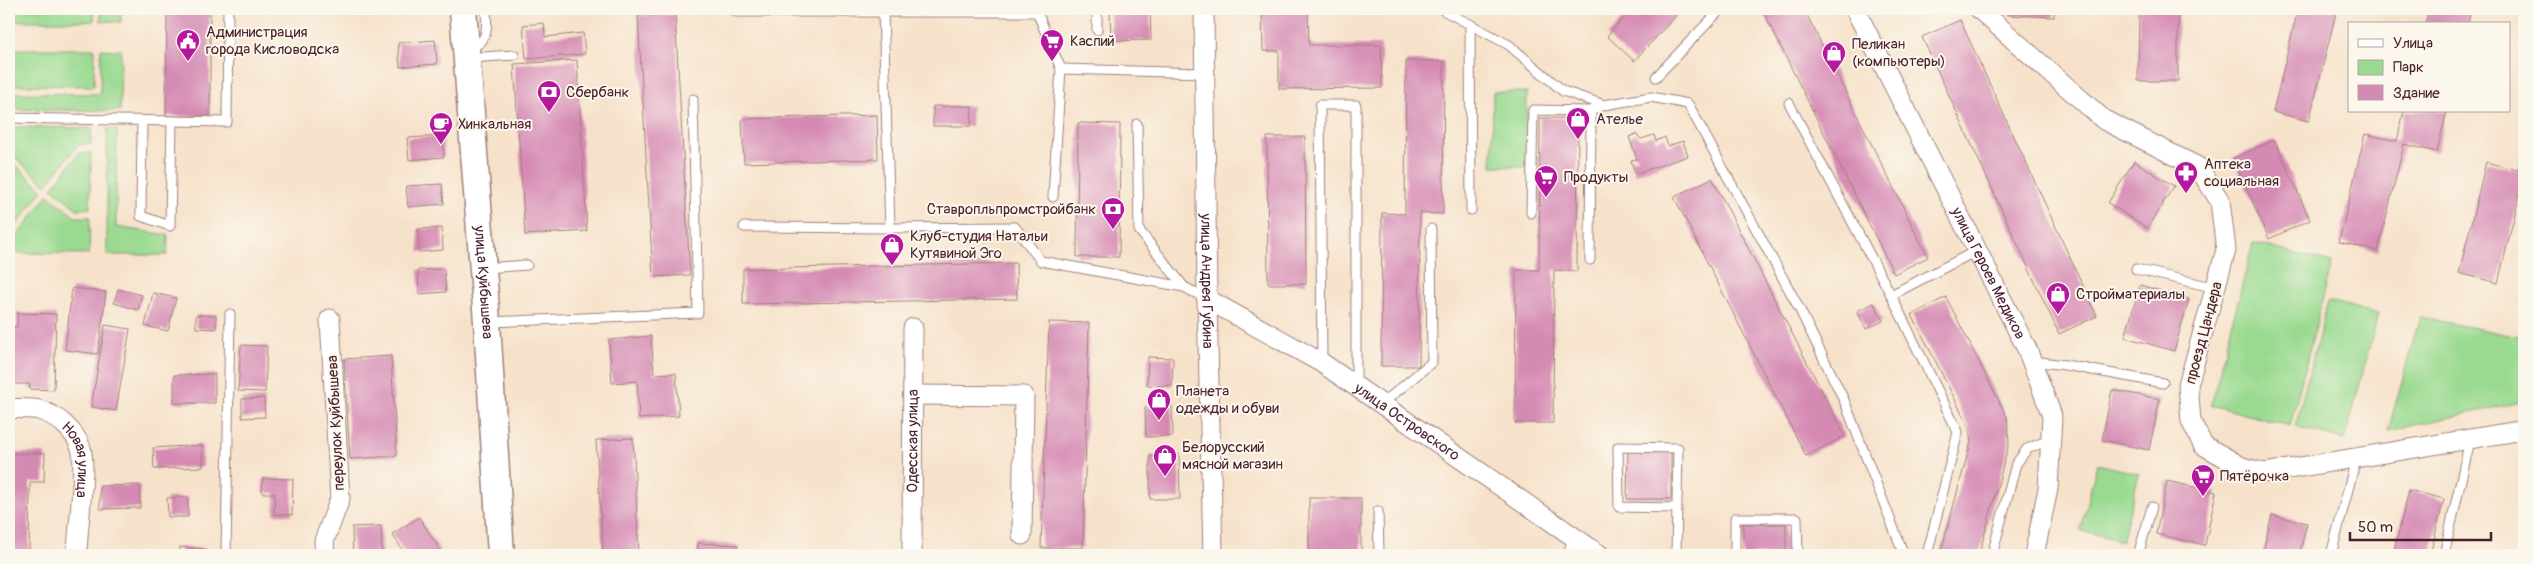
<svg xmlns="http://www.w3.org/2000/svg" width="2533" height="564" font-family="Pangolin,sans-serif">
  <rect width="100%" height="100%" fill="#fbf7ec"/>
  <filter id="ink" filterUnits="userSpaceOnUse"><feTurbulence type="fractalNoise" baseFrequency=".02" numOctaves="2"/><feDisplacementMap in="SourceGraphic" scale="10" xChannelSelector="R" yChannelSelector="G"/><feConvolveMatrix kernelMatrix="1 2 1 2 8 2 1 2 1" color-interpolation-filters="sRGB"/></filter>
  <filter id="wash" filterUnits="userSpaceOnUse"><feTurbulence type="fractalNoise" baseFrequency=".0096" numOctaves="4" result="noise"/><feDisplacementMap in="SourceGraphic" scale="20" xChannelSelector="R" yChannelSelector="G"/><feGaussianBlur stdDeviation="1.12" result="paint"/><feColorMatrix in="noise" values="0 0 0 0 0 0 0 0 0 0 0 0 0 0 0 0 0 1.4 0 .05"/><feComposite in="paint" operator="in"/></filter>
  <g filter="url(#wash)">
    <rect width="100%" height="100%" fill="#f6e2ca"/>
    <g fill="#9ada90" stroke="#727c5e">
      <rect x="9" y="9" width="85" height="12"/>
      <path d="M101,9H121V22L101,21Z"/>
      <path d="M9,49H95L94,86L9,85Z"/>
      <path d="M101,49L121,50L120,111L9,109V93L100,94Z"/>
      <path d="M1493,92H1527L1526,167L1492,166Z"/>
      <path d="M9,127L92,128L91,144L78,145L46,185L9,152Z"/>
      <path d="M107,129H117L116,227L168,235L167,255H107Z"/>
      <path d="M79,153H91L90,208L77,209L52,188Z"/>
      <path d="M9,159L43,190L9,235Z"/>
      <path d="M48,195L75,217H90L89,254L9,253V247Z"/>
      <path d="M2253,243L2332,263L2290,426L2211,405Z"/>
      <path d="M2328,301L2378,314L2345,440L2295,427Z"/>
      <path d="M2420,317L2524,338V401L2388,431Z"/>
      <path d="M2097,464L2139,474L2122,541L2080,530Z"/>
    </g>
    <g id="blocks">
      <g fill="#d58ab4">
        <path d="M167,9H210V116H166Z"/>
        <path d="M1110,9H1150L1151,40L1111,41Z"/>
        <path d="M1262,9H1308L1309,45H1381L1382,88L1279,89V51H1263Z"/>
        <path d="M1632,9H1682L1634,61L1607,36Z"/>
        <path d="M1762,9H1804L1928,257L1894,274Z"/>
        <path d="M2009,9H2054V17L2009,15Z"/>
        <path d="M2139,9H2178V81H2138Z"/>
        <path d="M2298,9H2337L2309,121L2273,112Z"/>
        <path d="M2429,9H2471L2468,24H2425Z"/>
        <path d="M675,14L690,275L653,277L638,16Z"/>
        <path d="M1960,20L2097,316L2059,334L1922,37Z"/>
        <path d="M544,23L545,37L583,33L585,54L526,59L523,25Z"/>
        <path d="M435,40L437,64L400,67L398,43Z"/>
        <path d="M577,60L587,231L525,235L514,64Z"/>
        <path d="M1406,61H1444L1443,214L1420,213L1419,366H1381L1382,213L1405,214Z"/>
        <path d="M933,106H972L971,126H933Z"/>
        <path d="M2404,111H2447L2437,152L2404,144L2378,251L2339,242L2365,134L2397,141Z"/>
        <path d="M877,115L878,159L744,163L742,119Z"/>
        <path d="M1540,118H1578L1577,271L1554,270L1553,423H1515L1516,270H1539Z"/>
        <path d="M1078,123L1120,124L1119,257H1077Z"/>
        <path d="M1636,134L1641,139L1654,135L1656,141L1665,137L1668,146L1683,141L1688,156L1635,174L1631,160L1637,159L1629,137Z"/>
        <path d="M443,136L444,157L409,160L407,138Z"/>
        <path d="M1267,137H1305L1306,284H1268Z"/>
        <path d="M2275,140L2310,220L2269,239L2233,158Z"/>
        <path d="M2524,146V176L2498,283L2459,273L2486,162L2518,170Z"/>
        <path d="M2134,161L2174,186L2147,228L2108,203Z"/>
        <path d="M1712,178L1845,436L1806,456L1674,197Z"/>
        <path d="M442,184L444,204L408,207L406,186Z"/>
        <path d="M442,228L443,250L419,252L418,229Z"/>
        <path d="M1016,263L1017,299L743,304V269Z"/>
        <path d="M444,269L446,292L419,294L418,270Z"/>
        <path d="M2140,285L2189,299L2174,351L2125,337Z"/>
        <path d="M72,288L106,292L98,354L65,350Z"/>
        <path d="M118,289L142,295L138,310L114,303Z"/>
        <path d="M153,293L176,298L168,331L145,326Z"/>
        <path d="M1946,297L2007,417L2009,443L1979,555H1940L1971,442L1969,427L1912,315Z"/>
        <path d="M1874,303L1883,321L1866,329L1857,311Z"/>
        <path d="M17,313L56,314L54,390L30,389L29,384H9V327H17Z"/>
        <path d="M196,315H216V329L196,328Z"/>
        <path d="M1049,322L1089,323L1083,548H1041Z"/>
        <path d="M105,325L130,329L116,411L91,407Z"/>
        <path d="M651,336L654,374L676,373L679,416L639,419L637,381L612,383L609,340Z"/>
        <path d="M241,345L267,346L265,392L238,391Z"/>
        <path d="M391,356L397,456L350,459L344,359Z"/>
        <path d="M1148,357L1173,358L1172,386L1147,385Z"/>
        <path d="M215,374V403H174V375Z"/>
        <path d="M2112,390L2160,399L2149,450L2102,440Z"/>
        <path d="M264,398L265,417L242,418V399Z"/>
        <path d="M1172,406L1173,436L1146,437L1145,407Z"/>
        <path d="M633,438L639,555H603L596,440Z"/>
        <path d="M202,445L203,467L154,469L153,448Z"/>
        <path d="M1628,451H1671V499H1627Z"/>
        <path d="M9,453H45L44,482H30L29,555H9Z"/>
        <path d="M1179,454L1180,499H1150V456Z"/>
        <path d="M263,478L293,479L292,515L274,514L275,493H262Z"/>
        <path d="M2167,481L2216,492L2205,545L2156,534Z"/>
        <path d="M140,485V508L100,509V486Z"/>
        <path d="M2409,490L2444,499L2430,555H2393Z"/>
        <path d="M188,497V517H168L167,498Z"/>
        <rect x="1309" y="498" width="52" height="57"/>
        <path d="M2272,515L2307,523L2299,555H2262Z"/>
        <path d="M419,517L443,555H406L392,534Z"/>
        <rect x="1743" y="524" width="43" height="31"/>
        <path d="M381,526L382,555H353L352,527Z"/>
        <path d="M698,543L738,545L737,555H697Z"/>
        <path d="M180,547L206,549L205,555H180Z"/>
      </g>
    </g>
  </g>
  <g filter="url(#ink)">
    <use href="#blocks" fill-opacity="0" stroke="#a0807a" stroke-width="1"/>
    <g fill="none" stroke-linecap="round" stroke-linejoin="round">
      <g stroke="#a0807a" stroke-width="11">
        <g id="lane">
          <path d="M1097,9V30"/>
          <path d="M1441,9L1509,45L1563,91L1604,105L1651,97L1688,104L1798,306L1844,400L1904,555"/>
          <path d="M736,12H1037L1061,69L1053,197"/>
          <path d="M883,12L890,228L1015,227L1041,261L1184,287L1207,299"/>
          <path d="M1470,24L1471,210"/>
          <path d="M468,47C490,44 487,26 486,9"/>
          <path d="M469,58L514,55"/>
          <path d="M1061,69L1205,73"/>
          <path d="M1656,77L1721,9"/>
          <path d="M1789,103L1891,295L1958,432L1928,551L1930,555"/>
          <path d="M9,118L227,122L228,9"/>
          <path d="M142,121L141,216L170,226L172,121"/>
          <path d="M1137,124L1139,230L1184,287"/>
          <path d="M1531,213L1533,110L1591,111"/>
          <path d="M744,227L890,228"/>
          <path d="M1590,260L1591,111L1604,105"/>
          <path d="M486,268L527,265"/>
          <path d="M2136,269L2216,288"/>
          <path d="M1891,295L1978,250"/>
          <path d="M490,322L698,313L693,99"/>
          <path d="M2032,361L2065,365L2163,383"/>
          <path d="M1322,363L1320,105H1356V386"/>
          <path d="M1382,404L1432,362L1431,229"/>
          <path d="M1378,511L1379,555"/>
          <path d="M226,555L230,314"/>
          <path d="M1568,555L1573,537"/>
          <path d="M1676,555L1678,448L1618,447L1619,507L1677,508"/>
          <path d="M1735,555V518H1797L1798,555"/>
          <path d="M1992,555L2016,464L2027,449L2051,439"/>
          <path d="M2138,555L2152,507"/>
          <path d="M2331,555L2356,459"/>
          <path d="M2444,555L2470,440"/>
        </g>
      </g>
      <g stroke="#a0807a" stroke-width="21">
        <g id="street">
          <path id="s1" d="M1204,9L1207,299L1213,555"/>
          <path id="s2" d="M1855,9L2027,349L2052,416L2048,489L2034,555"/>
          <path d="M1979,9L2104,120L2198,167L2220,201L2226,250L2188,385L2191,421L2203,445L2242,467L2264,473L2524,430"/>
          <path id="s3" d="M1207,299L1322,363L1600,555"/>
          <path d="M913,395L1024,396L1022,535"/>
          <path id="s4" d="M9,408C18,409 30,408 39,410C57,415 75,431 81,448C87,467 77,531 77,555"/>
          <path d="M325,555L324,541L340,499L330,319"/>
          <path id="s5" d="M912,555L913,328"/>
        </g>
      </g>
      <g stroke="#a0807a" stroke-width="29">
        <g id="secondary">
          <path id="s6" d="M463,9L487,322L501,555"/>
        </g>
      </g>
      <use href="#lane" stroke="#fff" stroke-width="9"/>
      <use href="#street" stroke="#fff" stroke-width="19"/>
      <use href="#secondary" stroke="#fff" stroke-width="26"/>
    </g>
  </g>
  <defs>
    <g id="civic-pin" transform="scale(1.25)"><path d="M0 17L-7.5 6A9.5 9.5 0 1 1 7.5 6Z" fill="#b5179e" stroke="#fbf7ec"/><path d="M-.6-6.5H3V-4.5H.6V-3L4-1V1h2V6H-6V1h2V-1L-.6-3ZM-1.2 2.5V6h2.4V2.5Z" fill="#fff"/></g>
    <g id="supermarket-pin" transform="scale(1.25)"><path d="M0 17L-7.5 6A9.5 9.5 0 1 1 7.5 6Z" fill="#b5179e" stroke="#fbf7ec"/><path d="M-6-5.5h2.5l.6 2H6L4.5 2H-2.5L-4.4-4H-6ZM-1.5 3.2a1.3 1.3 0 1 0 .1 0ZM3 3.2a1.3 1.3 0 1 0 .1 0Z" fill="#fff"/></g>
    <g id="shop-pin" transform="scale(1.25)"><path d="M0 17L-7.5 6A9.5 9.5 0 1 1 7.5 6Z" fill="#b5179e" stroke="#fbf7ec"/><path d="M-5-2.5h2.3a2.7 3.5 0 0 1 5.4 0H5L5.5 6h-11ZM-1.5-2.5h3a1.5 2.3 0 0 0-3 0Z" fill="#fff"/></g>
    <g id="bank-pin" transform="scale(1.25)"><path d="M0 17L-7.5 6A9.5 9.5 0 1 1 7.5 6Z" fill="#b5179e" stroke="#fbf7ec"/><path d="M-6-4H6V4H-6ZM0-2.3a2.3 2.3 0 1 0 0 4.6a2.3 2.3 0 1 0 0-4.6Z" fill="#fff"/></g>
    <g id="cafe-pin" transform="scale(1.25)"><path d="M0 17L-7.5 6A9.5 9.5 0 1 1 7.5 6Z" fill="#b5179e" stroke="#fbf7ec"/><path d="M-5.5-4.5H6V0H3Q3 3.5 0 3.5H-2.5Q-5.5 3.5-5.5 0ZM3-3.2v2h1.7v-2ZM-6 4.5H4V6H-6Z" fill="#fff"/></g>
    <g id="pharmacy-pin" transform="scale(1.25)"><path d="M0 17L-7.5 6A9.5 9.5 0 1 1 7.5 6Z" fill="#b5179e" stroke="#fbf7ec"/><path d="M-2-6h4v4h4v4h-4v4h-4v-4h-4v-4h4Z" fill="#fff"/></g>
  </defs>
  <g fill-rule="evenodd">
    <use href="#civic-pin" x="188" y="41"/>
    <use href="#supermarket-pin" x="1052" y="41"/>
    <use href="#shop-pin" x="1834" y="53"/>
    <use href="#bank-pin" x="549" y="92"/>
    <use href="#shop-pin" x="1578" y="119"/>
    <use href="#cafe-pin" x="441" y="124"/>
    <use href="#pharmacy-pin" x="2186" y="173"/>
    <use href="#supermarket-pin" x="1546" y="177"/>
    <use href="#bank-pin" x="1113" y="209"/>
    <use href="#shop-pin" x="892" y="245"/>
    <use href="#shop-pin" x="2058" y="294"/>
    <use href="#shop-pin" x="1159" y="400"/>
    <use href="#shop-pin" x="1165" y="456"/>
    <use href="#supermarket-pin" x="2203" y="476"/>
  </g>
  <g text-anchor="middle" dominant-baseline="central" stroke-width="4" stroke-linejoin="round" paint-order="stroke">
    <g font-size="15" fill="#4a1f2b" stroke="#fbf7ec" text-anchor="start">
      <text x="206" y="32">Администрация<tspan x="206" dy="17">города Кисловодска</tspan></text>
      <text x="1070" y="41">Каспий</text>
      <text x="1852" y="44">Пеликан<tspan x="1852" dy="17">(компьютеры)</tspan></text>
      <text x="566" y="92">Сбербанк</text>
      <text x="1596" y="119">Ателье</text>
      <text x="458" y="124">Хинкальная</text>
      <text x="2204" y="164">Аптека<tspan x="2204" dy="17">социальная</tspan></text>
      <text x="1564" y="177">Продукты</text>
      <text x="1096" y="209" text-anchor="end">Ставропльпромстройбанк</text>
      <text x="910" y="236">Клуб-студия Натальи<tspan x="910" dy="17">Кутявиной Эго</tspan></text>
      <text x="2076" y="294">Стройматериалы</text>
      <text x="1176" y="391">Планета<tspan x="1176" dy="17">одежды и обуви</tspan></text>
      <text x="1182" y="447">Белорусский<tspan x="1182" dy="17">мясной магазин</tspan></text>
      <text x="2220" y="476">Пятёрочка</text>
    </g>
    <g font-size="15" fill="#4a1f2b" stroke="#fbf7ec">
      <text stroke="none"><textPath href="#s2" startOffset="296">улица Героев Медиков</textPath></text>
      <text stroke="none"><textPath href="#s6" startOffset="274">улица Куйбышева</textPath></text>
      <text stroke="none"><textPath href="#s1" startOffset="272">улица Андрея Губина</textPath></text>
      <text transform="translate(2204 333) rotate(-75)">проезд Цандера</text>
      <text stroke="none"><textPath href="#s3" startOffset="235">улица Островского</textPath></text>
      <text transform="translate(336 423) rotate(-93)">переулок Куйбышева</text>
      <text stroke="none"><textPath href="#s5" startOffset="114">Одесская улица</textPath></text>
      <text stroke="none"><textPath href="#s4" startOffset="99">Новая улица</textPath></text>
    </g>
  </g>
  <rect width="2533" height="564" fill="none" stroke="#fbf7ec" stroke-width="30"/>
  <rect x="2348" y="22" width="162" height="90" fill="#fbf7ec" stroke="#b4a19f"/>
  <rect x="2358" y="39" width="25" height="8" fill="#ffffff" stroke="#b4a19f"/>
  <text x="2393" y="48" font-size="15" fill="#4a1f2b">Улица</text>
  <rect x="2358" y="60" width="25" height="15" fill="#9ada90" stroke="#b4a19f"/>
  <text x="2393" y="72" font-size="15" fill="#4a1f2b">Парк</text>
  <rect x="2358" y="85" width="25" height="15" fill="#d58ab4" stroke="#b4a19f"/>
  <text x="2393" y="98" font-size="15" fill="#4a1f2b">Здание</text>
  <path d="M2350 532v8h141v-8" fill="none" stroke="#4a1f2b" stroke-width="2.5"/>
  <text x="2358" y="532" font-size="15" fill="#4a1f2b" stroke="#fbf7ec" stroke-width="4" paint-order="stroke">50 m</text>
</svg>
